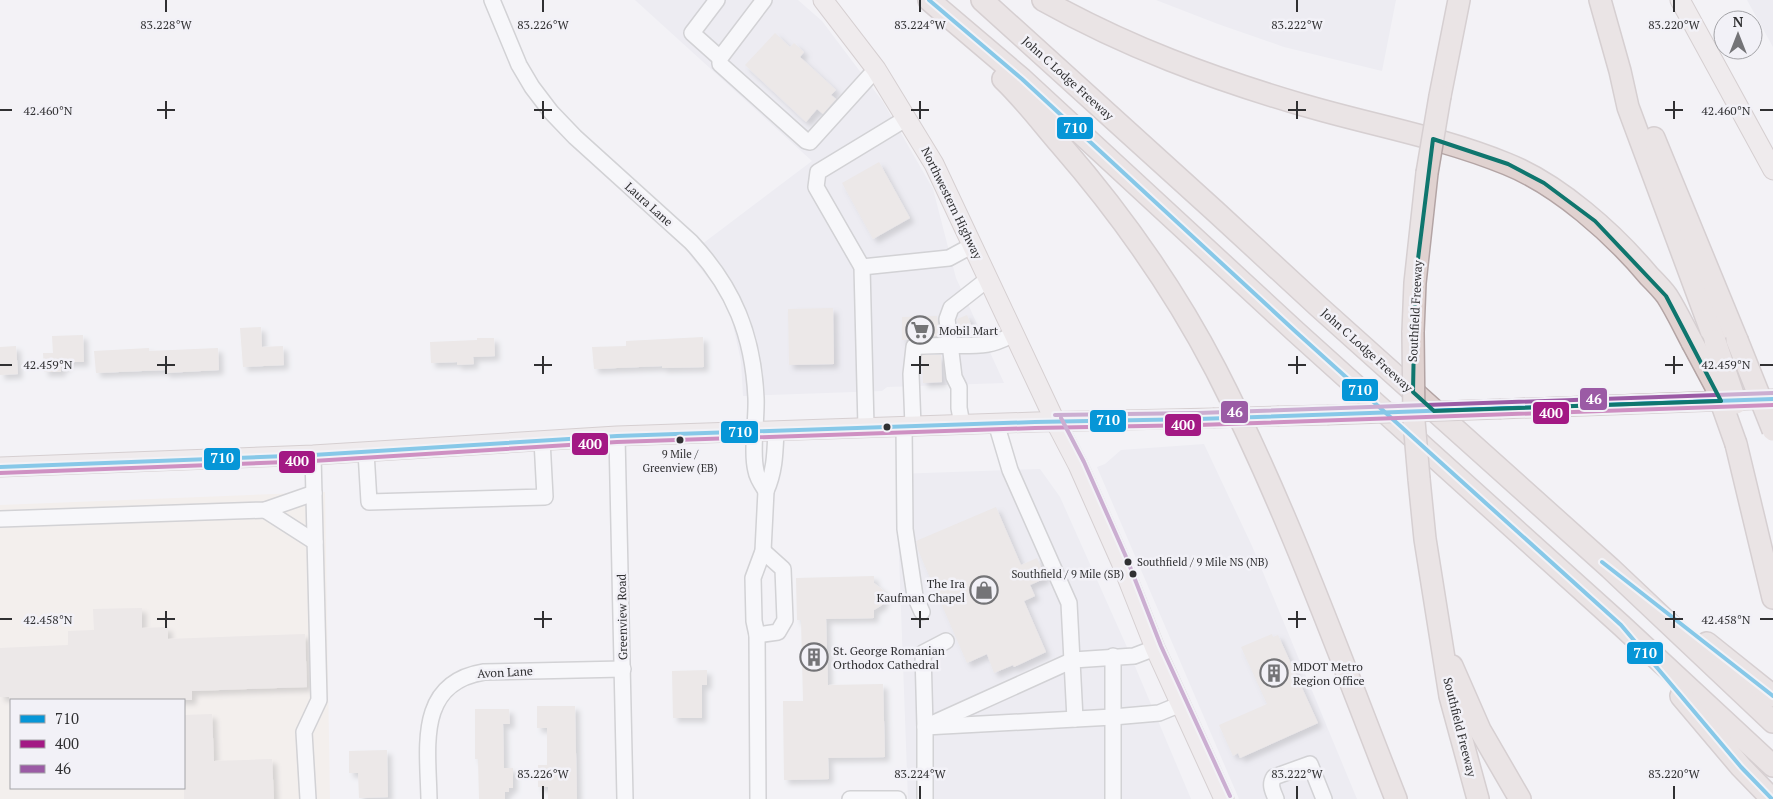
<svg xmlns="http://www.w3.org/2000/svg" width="1773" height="799" font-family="'PT Serif',serif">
  <defs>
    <filter id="shadow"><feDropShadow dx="4.5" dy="4.5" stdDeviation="2.5" flood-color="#0004"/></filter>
  </defs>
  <rect width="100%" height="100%" fill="#f3f2f6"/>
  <g fill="#e6e4ed">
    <path d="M635,0H798L822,21L883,102L933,189L956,278L1004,383L887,387L882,391L743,396L741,361L731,316L716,288L689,254L812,161Z"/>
    <path d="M1156,0H1396L1382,71L1284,47L1218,24Z"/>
    <path d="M1747,0H1773V47Z"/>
    <path d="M1204,444L1252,546L1357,799H1239L1097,467L1105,464L1121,450Z"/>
    <path d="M1040,469L1060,497L1126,645L1191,799H908L896,474Z"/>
  </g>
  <path fill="#f4ebe3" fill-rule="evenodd" d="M325,492L330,799H0V505ZM11,700H184V788H11Z"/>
  <g fill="#e4dbd7" filter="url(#shadow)">
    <path d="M775,33L790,47L794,43L804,52L800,57L836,90L831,95L836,99L823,114L817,109L806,122L745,65Z"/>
    <path d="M879,162L910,218L873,239L842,183Z"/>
    <path d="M833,308L834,364L789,365L788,309Z"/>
    <path d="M967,315L976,336H959L957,319Z"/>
    <path d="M937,316L940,336L902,340V317Z"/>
    <path d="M261,327L262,347L283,346L284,365L243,367L240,328Z"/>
    <path d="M83,335L84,362H66V367H61V372H44L43,353H53L52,336Z"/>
    <path d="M703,337L704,367L662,368V366L594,369L592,347L626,346V341Z"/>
    <path d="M477,338H494L495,356L473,357L474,364L457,365V362L431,363L430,342L477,340Z"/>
    <path d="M16,346L18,374L0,375V347Z"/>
    <path d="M149,348V351L218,348L219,370L165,373V370L96,373L94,351Z"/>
    <path d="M922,355H941L942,382L923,383Z"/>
    <path d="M996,507L1021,565L1037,558L1046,578L1030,585L1035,596L1024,601L1046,652L1014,667L1013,665L994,673L987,654L967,663L918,550L916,541Z"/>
    <path d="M874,576V583L883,590L885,597L882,605L874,610V618L826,619L828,685L883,684L885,757L828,758L829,779L784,780L783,701H803L801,620H797L796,578Z"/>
    <path d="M142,608V628L168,627V639L305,634L307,687L192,691V700H9V697H0V648L68,645V631L94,630L93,609Z"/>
    <path d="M1272,634L1273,637L1278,635L1318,723L1240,758L1238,753L1233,756L1219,725L1267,704L1241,647Z"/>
    <path d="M707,670V685H702V718H673L672,671Z"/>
    <path d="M537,706H575L577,799H548V787H538V765H547V728H537Z"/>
    <path d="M475,709H509L510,724H503L504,768H513V788H509V792H505V799H479L478,759H475Z"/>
    <path d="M212,714L214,761L272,759L274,799H184V715Z"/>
    <path d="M387,750L388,797L359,798L358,773H349V751Z"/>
  </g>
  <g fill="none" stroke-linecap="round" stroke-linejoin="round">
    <g stroke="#abaaad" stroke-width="18">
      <g id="minor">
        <path d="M492,0L519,65L532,87L551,112L575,137L691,242C734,288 753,335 756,398C757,419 751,451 756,471C757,478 762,485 766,491C775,471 775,452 776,430"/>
        <path d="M717,0L692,33L720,58"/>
        <path d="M764,0L720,58V64L806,141L810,142L876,69"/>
        <path d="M862,267L949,258L973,245"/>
        <path d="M996,423L1010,470L1069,603L1075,719"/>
        <path d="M962,424L959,408V387L954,377L947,319L951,308L988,279"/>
        <path d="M904,426L905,529L915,596L922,612"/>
        <path d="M913,426L911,374L914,347C939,343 963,348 988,344C997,343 1006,338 1014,334"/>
        <path d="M866,427L862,267L816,187L818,172L907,118"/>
        <path d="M617,436L625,799"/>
        <path d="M366,452L369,502L545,497L542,440"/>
        <path d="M265,510L315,542"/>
        <path d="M0,519L265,510L314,493"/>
        <path d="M757,635L778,632L785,620L783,569L763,551"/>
        <path d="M946,641L923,653L925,727L1113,717L1159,713L1181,704"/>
        <path d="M1113,656V799"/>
        <path d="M308,799L304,732L319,700L313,455"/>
        <path d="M429,799C428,747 416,683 484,672L623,669"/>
        <path d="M758,799L757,635L754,621L753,578L763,551L766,491"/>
        <path d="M850,799H898"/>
        <path d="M925,799V727L1073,660L1134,656L1155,648"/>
        <path d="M1276,799C1273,791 1269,785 1274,777L1310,764L1324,799"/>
      </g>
    </g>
    <g stroke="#b3a4a4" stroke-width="21">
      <g id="major">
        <path d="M823,0L876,69L934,164L1055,421L1078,465L1121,562L1155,648L1224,799"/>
        <path d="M1680,0L1773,170"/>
        <path d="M1501,409L1773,399"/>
        <path d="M1279,416L1327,415"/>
        <path d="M0,467L313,455L617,436L1035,422L1213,418"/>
      </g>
    </g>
    <g stroke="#b3a4a4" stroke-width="24">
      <g id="highway">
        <path d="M929,0L1022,79L1296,332L1621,625L1773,766"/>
        <path d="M982,0L1215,211L1319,307L1610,568L1773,722"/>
        <path d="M1043,0C1127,47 1211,78 1303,105C1371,125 1441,137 1507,164C1559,185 1613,233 1649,276C1655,282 1662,289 1667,296C1676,310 1684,327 1692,342"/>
        <path d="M1600,0L1620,71L1628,107L1715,341"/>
        <path d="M1003,79C1024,99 1042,123 1061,145C1120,213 1174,289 1216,370C1287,508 1339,655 1396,799"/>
        <path d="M1440,96L1459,0"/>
        <path d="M1654,138L1737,340"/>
        <path d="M1413,332L1415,283L1427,173"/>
        <path d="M1736,444L1773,598"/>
        <path d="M1419,479L1425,539L1450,696L1478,799"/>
        <path d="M1707,643L1773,696"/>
        <path d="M1452,666L1480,730L1520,799"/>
        <path d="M1681,696L1741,767L1772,799"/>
      </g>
    </g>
    <use href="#minor" stroke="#fdfdfe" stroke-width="15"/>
    <use href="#major" stroke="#ebe3e2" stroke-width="19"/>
    <use href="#highway" stroke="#e0d2d0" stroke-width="21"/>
    <g stroke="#b3a4a4" stroke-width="21" stroke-linecap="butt">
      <g id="major-bridge">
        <path d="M1327,415L1501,409"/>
        <path d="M1213,418L1279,416"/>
      </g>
    </g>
    <g stroke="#b3a4a4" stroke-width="24" stroke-linecap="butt">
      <g id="highway-bridge">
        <path d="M1427,173L1440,96"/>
        <path d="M1413,332L1414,421L1419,479"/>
        <path d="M1737,340L1773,430"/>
        <path d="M1715,341L1736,403"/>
        <path d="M1692,342L1715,385L1736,444"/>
      </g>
    </g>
    <use href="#major-bridge" stroke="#ebe3e2" stroke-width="19"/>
    <use href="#highway-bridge" stroke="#e0d2d0" stroke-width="21"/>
    <g stroke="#f2f1f7" stroke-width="8">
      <g id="bus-1">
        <path d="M929,0L1022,79L1296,332L1621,625L1741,767L1772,799"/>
        <path d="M0,467L313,455L617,436L1035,422L1198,419L1773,399"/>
        <path d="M1602,562L1773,696"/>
      </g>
    </g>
    <g stroke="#f2f1f7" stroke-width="8">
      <path id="bus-2" d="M0,473L313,461L617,442L1035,428L1198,425L1773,405"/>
    </g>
    <g stroke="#f2f1f7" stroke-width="8">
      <g id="bus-3">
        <path d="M1055,415L1198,413L1773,393"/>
        <path d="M1061,418L1084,462L1127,559L1161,646L1230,796"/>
      </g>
    </g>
    <use href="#bus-1" stroke="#0696d7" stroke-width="4"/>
    <use href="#bus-2" stroke="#a31984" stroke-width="4"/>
    <use href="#bus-3" stroke="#9b5ba5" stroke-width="4"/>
  </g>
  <path d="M0 0H1773V799H0ZM1433,139L1508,164L1544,183L1595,221L1666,296L1721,401L1434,411L1413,392L1415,283Z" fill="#f3f2f6" fill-opacity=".55" fill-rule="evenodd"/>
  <path fill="none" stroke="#0f766e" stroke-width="4" stroke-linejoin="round" d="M1433,139L1508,164L1544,183L1595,221L1666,296L1721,401L1434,411L1413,392L1415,283Z"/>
  <path fill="none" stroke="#303032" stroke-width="2" d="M166,0V12M543,0V12M920,0V12M1297,0V12M1674,0V12M166,101V119M543,101V119M920,101V119M1297,101V119M1674,101V119M0,110H12M157,110H175M534,110H552M911,110H929M1288,110H1306M1665,110H1683M1760,110H1773M166,356V374M543,356V374M920,356V374M1297,356V374M1674,356V374M0,365H12M157,365H175M534,365H552M911,365H929M1288,365H1306M1665,365H1683M1760,365H1773M166,611V628M543,611V628M920,611V628M1297,611V628M1674,611V628M0,619H12M157,619H175M534,619H552M911,619H929M1288,619H1306M1665,619H1683M1760,619H1773M543,786V799M920,786V799M1297,786V799M1674,786V799"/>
  <defs>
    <g id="supermarket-ring" transform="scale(1.4375)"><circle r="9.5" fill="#f2f1f7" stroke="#747477" stroke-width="1.5"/><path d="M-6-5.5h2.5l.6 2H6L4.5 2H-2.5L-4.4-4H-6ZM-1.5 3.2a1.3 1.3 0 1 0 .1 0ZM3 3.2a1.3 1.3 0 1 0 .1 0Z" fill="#747477"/></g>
    <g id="shop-ring" transform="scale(1.4375)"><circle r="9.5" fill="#f2f1f7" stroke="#747477" stroke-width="1.5"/><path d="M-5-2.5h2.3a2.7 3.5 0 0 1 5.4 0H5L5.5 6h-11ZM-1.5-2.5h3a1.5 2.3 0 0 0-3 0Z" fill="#747477"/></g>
    <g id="building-ring" transform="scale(1.4375)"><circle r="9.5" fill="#f2f1f7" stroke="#747477" stroke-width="1.5"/><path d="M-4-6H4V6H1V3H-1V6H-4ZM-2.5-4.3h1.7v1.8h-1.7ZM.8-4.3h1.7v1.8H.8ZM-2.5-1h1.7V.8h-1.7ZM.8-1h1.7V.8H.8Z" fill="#747477"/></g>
  </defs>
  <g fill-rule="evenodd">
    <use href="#supermarket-ring" x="920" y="330"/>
    <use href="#shop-ring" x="984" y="590"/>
    <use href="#building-ring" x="814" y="657"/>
    <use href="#building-ring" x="1274" y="673"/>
  </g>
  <g fill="#303032" stroke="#f2f1f7" stroke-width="2">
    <circle cx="887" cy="427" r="4.5"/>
    <circle cx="680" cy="440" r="4.5"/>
    <circle cx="1128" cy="562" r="4.5"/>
    <circle cx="1133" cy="574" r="4.5"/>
  </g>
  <g text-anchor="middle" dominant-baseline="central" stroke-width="5" stroke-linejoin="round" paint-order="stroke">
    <g font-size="11" fill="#303032" stroke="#f2f1f7">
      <text x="680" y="454">9 Mile /<tspan x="680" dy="14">Greenview (EB)</tspan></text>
      <text x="1137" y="562" text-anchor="start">Southfield / 9 Mile NS (NB)</text>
      <text x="1124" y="574" text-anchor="end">Southfield / 9 Mile (SB)</text>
    </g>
    <g font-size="12" fill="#303032" stroke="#f2f1f7">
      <text transform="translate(1068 78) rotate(42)">John C Lodge Freeway</text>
      <text transform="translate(952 203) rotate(64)">Northwestern Highway</text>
      <text transform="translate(649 204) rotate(42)">Laura Lane</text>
      <text transform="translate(1415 311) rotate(-87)">Southfield Freeway</text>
      <text transform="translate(1367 350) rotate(42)">John C Lodge Freeway</text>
      <text transform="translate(622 617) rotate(-91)">Greenview Road</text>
      <text transform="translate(505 672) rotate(-3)">Avon Lane</text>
      <text transform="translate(1460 727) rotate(76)">Southfield Freeway</text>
    </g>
    <g font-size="12" fill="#303032" stroke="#f2f1f7" text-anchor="start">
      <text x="939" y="330">Mobil Mart</text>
      <text x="965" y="583" text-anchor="end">The Ira<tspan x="965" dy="14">Kaufman Chapel</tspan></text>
      <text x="833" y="650">St. George Romanian<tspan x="833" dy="14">Orthodox Cathedral</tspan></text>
      <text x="1293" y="666">MDOT Metro<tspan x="1293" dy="14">Region Office</tspan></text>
    </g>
  </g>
  <g font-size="12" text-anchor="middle" fill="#303032" stroke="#f2f1f7" stroke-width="5" stroke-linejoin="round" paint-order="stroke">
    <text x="166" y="29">83.228°W</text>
    <text x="543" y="29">83.226°W</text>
    <text x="920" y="29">83.224°W</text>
    <text x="1297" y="29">83.222°W</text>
    <text x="1674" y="29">83.220°W</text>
    <text x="48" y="115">42.460°N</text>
    <text x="1726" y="115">42.460°N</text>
    <text x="48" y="369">42.459°N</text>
    <text x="1726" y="369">42.459°N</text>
    <text x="48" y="624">42.458°N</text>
    <text x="1726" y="624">42.458°N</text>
    <text x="543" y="778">83.226°W</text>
    <text x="920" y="778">83.224°W</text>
    <text x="1297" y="778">83.222°W</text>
    <text x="1674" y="778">83.220°W</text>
  </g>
  <g stroke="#f2f1f7" stroke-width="2">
    <rect x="1056" y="116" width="38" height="24" rx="5" fill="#0696d7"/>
    <rect x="1341" y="378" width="38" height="24" rx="5" fill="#0696d7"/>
    <rect x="1579" y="387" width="29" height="24" rx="5" fill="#9b5ba5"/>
    <rect x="1220" y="400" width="29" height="24" rx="5" fill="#9b5ba5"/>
    <rect x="1532" y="401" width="38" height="24" rx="5" fill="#a31984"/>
    <rect x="1089" y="409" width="38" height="24" rx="5" fill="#0696d7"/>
    <rect x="1164" y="413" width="38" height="24" rx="5" fill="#a31984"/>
    <rect x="720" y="420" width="39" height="24" rx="5" fill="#0696d7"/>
    <rect x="571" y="432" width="38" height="24" rx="5" fill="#a31984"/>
    <rect x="203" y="447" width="38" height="24" rx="5" fill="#0696d7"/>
    <rect x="278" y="450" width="38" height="24" rx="5" fill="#a31984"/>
    <rect x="1626" y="641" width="38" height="24" rx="5" fill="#0696d7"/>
  </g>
  <g font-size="14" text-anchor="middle" font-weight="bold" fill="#fff">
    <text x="1075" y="133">710</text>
    <text x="1360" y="395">710</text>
    <text x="1594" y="404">46</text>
    <text x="1235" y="417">46</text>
    <text x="1551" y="418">400</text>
    <text x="1108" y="425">710</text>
    <text x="1183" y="430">400</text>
    <text x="740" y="437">710</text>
    <text x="590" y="449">400</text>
    <text x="222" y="463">710</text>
    <text x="297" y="466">400</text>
    <text x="1645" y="658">710</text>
  </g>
  <rect x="10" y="699" width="175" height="90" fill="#f2f1f7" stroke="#a4a4a8"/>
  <rect x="20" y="715" width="25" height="8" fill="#0696d7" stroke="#a4a4a8"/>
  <text x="55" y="724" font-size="15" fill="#303032">710</text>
  <rect x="20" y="740" width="25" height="8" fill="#a31984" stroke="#a4a4a8"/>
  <text x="55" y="749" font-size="15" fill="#303032">400</text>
  <rect x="20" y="765" width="25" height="8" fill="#9b5ba5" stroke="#a4a4a8"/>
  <text x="55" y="774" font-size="15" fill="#303032">46</text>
  <g transform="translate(1738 35)"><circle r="24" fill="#f2f1f7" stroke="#a4a4a8"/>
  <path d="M0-4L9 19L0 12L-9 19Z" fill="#747477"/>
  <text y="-8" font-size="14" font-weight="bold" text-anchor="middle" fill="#303032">N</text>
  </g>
</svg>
